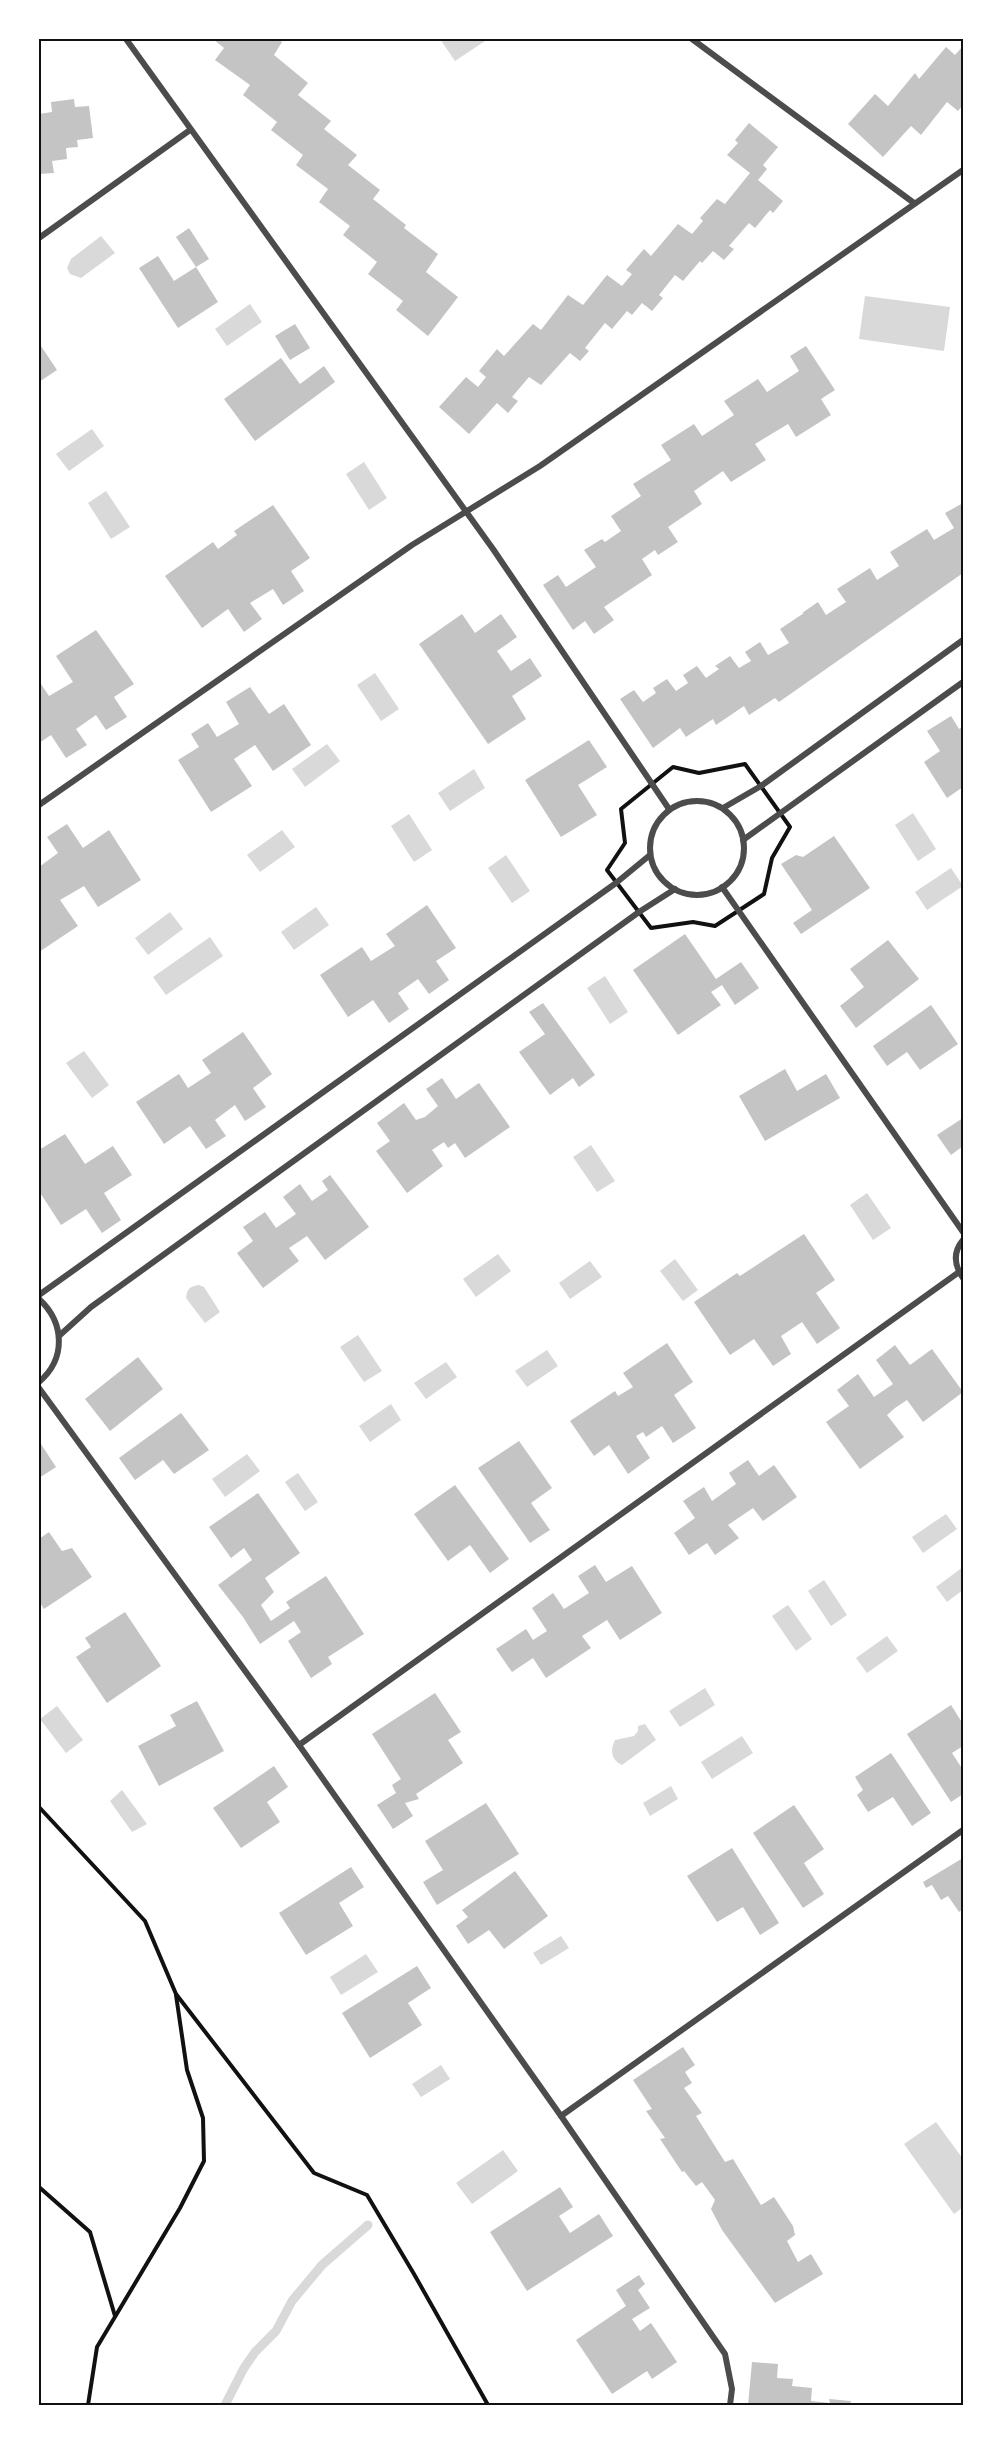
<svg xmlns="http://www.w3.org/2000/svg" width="1002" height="2444" font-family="'Fira Sans Condensed',sans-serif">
  <rect width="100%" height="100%" fill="#fff"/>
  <g fill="#d9d9d9">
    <path d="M440,39H488L455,61Z"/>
    <path d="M101,236L115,253L81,278L70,274L67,268L71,259Z"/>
    <path d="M865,296L950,307L944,351L859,339Z"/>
    <path d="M250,304L262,322L227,346L215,329Z"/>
    <path d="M92,429L104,446L69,471L56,454Z"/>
    <path d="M364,462L387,498L369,510L346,474Z"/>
    <path d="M106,491L130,527L111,539L88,503Z"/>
    <path d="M375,673L399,709L381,721L357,685Z"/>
    <path d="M327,744L340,761L305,787L292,769Z"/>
    <path d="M474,769L485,788L450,811L438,793Z"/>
    <path d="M913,813L936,849L918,861L895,825Z"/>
    <path d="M409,814L432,850L414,862L391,826Z"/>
    <path d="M282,830L295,847L260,872L247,855Z"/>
    <path d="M506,855L530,891L512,903L488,868Z"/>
    <path d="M951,868L963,886L927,910L915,892Z"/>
    <path d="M316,907L329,925L294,950L281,932Z"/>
    <path d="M170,912L183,929L148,955L135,938Z"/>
    <path d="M210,937L223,956L166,995L153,977Z"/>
    <path d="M605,976L628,1012L610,1024L587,988Z"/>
    <path d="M84,1051L109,1085L92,1098L66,1063Z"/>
    <path d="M591,1145L615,1181L597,1192L573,1157Z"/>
    <path d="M867,1193L891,1228L873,1240L850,1205Z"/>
    <path d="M498,1254L511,1271L476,1297L463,1279Z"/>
    <path d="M675,1259L698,1290L683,1301L660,1271Z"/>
    <path d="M590,1261L602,1277L570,1299L559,1283Z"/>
    <path d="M199,1285L204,1287L220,1312L205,1323L186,1298C187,1289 190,1286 199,1285Z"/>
    <path d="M358,1335L382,1371L364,1382L340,1347Z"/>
    <path d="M547,1350L558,1366L527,1387L515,1371Z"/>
    <path d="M446,1362L457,1377L426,1399L414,1383Z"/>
    <path d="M391,1404L401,1420L370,1442L359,1426Z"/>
    <path d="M247,1454L260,1471L225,1497L212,1479Z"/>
    <path d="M298,1473L318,1502L305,1511L285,1482Z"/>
    <path d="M946,1514L957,1529L923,1553L912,1537Z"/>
    <path d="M963,1567V1590L947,1602L936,1587Z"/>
    <path d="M824,1580L847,1615L831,1626L808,1591Z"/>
    <path d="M788,1605L812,1639L796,1651L772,1616Z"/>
    <path d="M887,1636L898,1651L867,1673L856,1658Z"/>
    <path d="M705,1688L715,1705L680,1727L669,1711Z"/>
    <path d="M57,1706L83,1740L66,1753L40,1719Z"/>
    <path d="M645,1724L656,1740L622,1765C611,1760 610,1750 615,1740L634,1736L638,1731V1726Z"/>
    <path d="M742,1736L753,1753L712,1779L701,1762Z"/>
    <path d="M671,1786L678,1799L650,1816L643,1803Z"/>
    <path d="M122,1790L147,1824L132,1832L110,1801Z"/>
    <path d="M561,1936L569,1948L541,1965L533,1953Z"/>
    <path d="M366,1954L378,1972L341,1995L330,1977Z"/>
    <path d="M441,2065L450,2079L421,2097L412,2084Z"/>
    <path d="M936,2122L963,2159V2207L954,2214L904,2144Z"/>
    <path d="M503,2150L518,2171L472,2204L456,2183Z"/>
  </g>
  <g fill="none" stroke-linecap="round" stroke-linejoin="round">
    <path stroke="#d9d9d9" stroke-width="9" d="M225,2405L244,2368L255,2352L276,2331L292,2301L322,2265L368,2225"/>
  </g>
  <g fill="#c4c4c4">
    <path d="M213,39H277L282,42L274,55L308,83L298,95L331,121L324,129L357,155L348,165L380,190L373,199L406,225L404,228L438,254L426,272L458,297L428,336L396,310L403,301L368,274L377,262L343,235L350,226L319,202L328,189L296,165L303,155L271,130L277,122L243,95L250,85L215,60L224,48Z"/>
    <path d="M963,46V105L958,111L947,102L921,135L911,126L883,157L848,124L875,94L888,106L915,73L919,79L946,47L955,55Z"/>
    <path d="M74,99L75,107L89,106L93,138L77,140L78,147L66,148L67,159L52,161L54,173L39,174V114L52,112L51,102Z"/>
    <path d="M749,123L778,147L763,165L767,169L758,180L783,201L773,213L770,210L755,228L749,223L729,246L734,249L724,260L713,251L702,263L700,261L683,281L675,275L659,295L663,298L652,311L642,303L632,315L627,311L612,329L605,323L585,348L589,351L580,361L570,353L541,385L529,377L512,397L518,401L508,413L497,403L469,434L439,407L466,377L478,387L486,377L479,371L497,349L504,356L533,324L541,330L568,295L583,305L607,275L622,286L632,274L626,270L644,249L651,256L678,224L692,234L703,221L700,218L717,199L725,204L750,173L727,155L738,143L735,140Z"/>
    <path d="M189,228L209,259L196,267L176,237Z"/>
    <path d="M158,256L174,281L196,267L218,302L178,328L139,268Z"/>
    <path d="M295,324L310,348L290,360L275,336Z"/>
    <path d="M39,343L57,370L39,382Z"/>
    <path d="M806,346L835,390L821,399L831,415L796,437L788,424L755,444L766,460L731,482L723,471L694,491L702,504L668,527L678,542L658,555L655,550L642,559L652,575L604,607L614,620L594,634L585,621L573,630L543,585L558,575L566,587L596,567L584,550L602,539L605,542L621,531L611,516L641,496L633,484L671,460L661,445L694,424L702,436L734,415L724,401L758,379L767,392L799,371L790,356Z"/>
    <path d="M281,358L300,384L324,366L335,382L255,441L224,399Z"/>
    <path d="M963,503V573L779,702L775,698L749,715L744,706L716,725L713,719L686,737L680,728L653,748L620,699L634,690L643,702L656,693L653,688L667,679L676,691L688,683L683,675L697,666L706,678L719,669L715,666L730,656L739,668L751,661L745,652L760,642L768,655L789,643L780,629L804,613H802L818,602L826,615L846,602L837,589L870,568L877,580L899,566L890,552L927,529L934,540L954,528L945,513Z"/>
    <path d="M273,505L310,558L291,571L304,591L283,605L273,589L250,603L262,619L244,632L228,609L202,628L165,576L213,542L218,549L237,535L234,531Z"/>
    <path d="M462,614L475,633L501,614L517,637L497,651L511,671L530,658L542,676L512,696L526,719L488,744L419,644Z"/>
    <path d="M96,630L134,684L114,697L127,717L106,730L96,715L76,729L87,745L66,758L51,735L39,743V681L49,696L73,682L56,656Z"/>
    <path d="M250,687L269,714L284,704L311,745L273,771L255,745L234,759L252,786L211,812L178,760L199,747L191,734L208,723L217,737L239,724L226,702Z"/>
    <path d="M951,716L959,729L963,726V787L947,798L924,762L940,751L927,731Z"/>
    <path d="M589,740L607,767L578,785L597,815L561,837L525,780Z"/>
    <path d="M67,824L83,848L109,830L141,880L98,907L84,886L60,900L78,926L39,952V867L58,853L47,837Z"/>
    <path d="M834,836L870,888L801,934L793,923L812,910L781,864L796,855L803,857Z"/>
    <path d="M427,905L456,948L436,961L449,980L429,994L418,979L398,993L409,1009L389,1023L373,1000L348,1017L320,975L362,947L371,961L395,946L386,934Z"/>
    <path d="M685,934L716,979L741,962L759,988L735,1005L722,985L711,992L721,1005L678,1035L633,970Z"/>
    <path d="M888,940L919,979L856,1028L840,1006L864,987L850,969Z"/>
    <path d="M543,1003L595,1075L579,1087L573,1078L550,1095L519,1052L545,1034L529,1012Z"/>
    <path d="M931,1005L958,1044L920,1070L907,1052L887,1066L873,1046Z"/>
    <path d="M243,1032L272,1074L253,1088L266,1107L245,1121L235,1105L215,1120L226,1136L206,1149L190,1126L164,1144L136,1102L179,1074L188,1088L211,1073L202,1060Z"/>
    <path d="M785,1069L797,1091L826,1074L840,1098L765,1141L739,1096Z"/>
    <path d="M442,1078L456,1099L479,1083L510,1127L465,1158L455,1143L448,1148L444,1142L432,1150L443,1166L407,1193L376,1151L390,1141L377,1123L404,1103L416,1120L425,1117L438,1106L426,1089Z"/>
    <path d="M963,1118V1146L951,1155L937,1135Z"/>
    <path d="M65,1134L85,1164L113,1146L132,1175L104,1193L121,1220L102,1233L86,1209L61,1225L39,1191V1150Z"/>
    <path d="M330,1175L369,1227L325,1260L307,1236L289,1248L299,1261L263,1288L237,1253L253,1241L243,1227L265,1212L276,1228L296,1214L283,1197L300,1184L312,1201L328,1190L322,1181Z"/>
    <path d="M804,1234L835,1280L816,1293L840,1328L817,1344L802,1322L781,1336L791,1354L773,1366L754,1339L730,1355L694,1302L737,1273L740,1276Z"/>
    <path d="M667,1343L693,1382L674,1395L696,1428L673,1443L662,1426L646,1437L643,1432L636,1436L650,1458L628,1474L609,1445L594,1456L570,1421L615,1391L618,1396L633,1387L623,1373Z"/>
    <path d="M895,1345L910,1365L932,1349L963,1392L923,1422L907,1400L895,1408L887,1415L904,1437L860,1469L826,1422L849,1406L837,1390L858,1374L874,1397L893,1384L876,1360Z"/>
    <path d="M138,1357L163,1389L110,1431L85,1399Z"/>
    <path d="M181,1413L209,1450L174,1474L163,1460L135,1480L119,1458Z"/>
    <path d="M39,1441L56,1467L39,1478Z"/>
    <path d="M519,1441L552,1488L531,1503L550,1530L530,1543L478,1468Z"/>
    <path d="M748,1460L759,1476L774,1465L797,1497L763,1521L753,1508L728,1525L739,1538L715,1555L707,1543L689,1555L674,1533L695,1518L683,1501L704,1487L712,1501L736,1484L729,1473Z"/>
    <path d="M455,1485L509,1559L490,1573L470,1545L448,1561L414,1514Z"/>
    <path d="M258,1493L300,1553L265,1578L274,1592L261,1605L271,1621L290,1608L286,1602L326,1576L364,1634L328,1657L332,1664L311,1678L288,1641L301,1632L294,1621L260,1644L243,1617L218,1585L252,1560L244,1548L231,1558L209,1527Z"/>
    <path d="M49,1532L62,1551L72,1548L92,1577L44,1609L39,1601V1539Z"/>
    <path d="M595,1565L606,1582L632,1566L662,1613L620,1640L607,1620L582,1636L591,1648L546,1678L533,1658L512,1672L496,1649L526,1629L533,1640L547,1631L532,1608L553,1593L564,1609L589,1593L578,1576Z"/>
    <path d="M125,1612L161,1666L107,1703L76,1657L91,1647L85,1638Z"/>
    <path d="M435,1693L461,1732L448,1740L463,1763L416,1794L419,1799L405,1803L413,1816L393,1829L377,1805L396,1793L392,1785L401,1779L372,1734Z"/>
    <path d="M197,1701L224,1751L159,1786L138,1746L176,1726L170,1715Z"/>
    <path d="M951,1705L963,1724V1746L952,1753L963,1770V1794L951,1802L907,1734Z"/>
    <path d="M891,1753L931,1813L912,1826L893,1797L868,1812L857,1795L863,1790L855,1777Z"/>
    <path d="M274,1766L288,1787L267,1802L280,1822L241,1848L213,1808Z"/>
    <path d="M486,1803L519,1854L437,1905L423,1882L443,1870L425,1841Z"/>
    <path d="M794,1805L824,1849L804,1863L824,1894L803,1908L753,1833Z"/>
    <path d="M732,1848L779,1923L760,1935L743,1907L717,1922L687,1876Z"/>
    <path d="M963,1858V1909L959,1912L948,1896L941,1900L932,1885L926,1888L923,1882Z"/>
    <path d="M351,1867L364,1887L339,1903L353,1926L306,1955L279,1913Z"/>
    <path d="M515,1871L548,1916L504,1949L489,1930L468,1944L456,1926L468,1917L462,1910Z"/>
    <path d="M417,1966L431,1988L408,2003L422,2025L370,2058L342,2013Z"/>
    <path d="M683,2047L695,2065L685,2072L692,2083L684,2088L702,2113L696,2116L725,2162L733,2159L761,2205L774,2197L793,2226L795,2235L787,2241L798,2262L811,2254L823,2274L775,2303L722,2230L711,2209L715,2200L702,2182L696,2186L684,2171L682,2172L660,2139L665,2138L646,2111L652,2109L633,2080Z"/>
    <path d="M560,2187L573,2207L559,2216L570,2233L599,2214L613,2236L527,2291L490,2232Z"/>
    <path d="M639,2275L645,2284L638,2290L650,2308L632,2319L640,2331L651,2323L677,2362L652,2379L647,2371L612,2394L576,2340L626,2306L616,2290Z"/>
    <path d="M752,2362L778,2364L777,2378L793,2379L792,2386L812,2388L811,2401L830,2403L829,2399L851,2401L850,2405H748Z"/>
  </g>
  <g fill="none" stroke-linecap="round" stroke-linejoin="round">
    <g stroke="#111" stroke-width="4">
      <path d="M745,764L790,827L772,858L764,894L715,926L693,922L651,928L607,870L625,843L621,809L673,767L699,773Z"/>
      <path d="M39,1807L145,1921L176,1994L314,2173L367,2195L414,2274L488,2405"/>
      <path d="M39,2187L90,2232L115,2316"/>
      <path d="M88,2405L97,2347L180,2208L204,2161L203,2118L187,2070L176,1995"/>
    </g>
    <g stroke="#4c4c4c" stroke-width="6">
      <path d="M126,39L493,549L669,809"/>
      <path d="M692,39L914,203"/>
      <path d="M39,238L190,130"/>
      <circle cx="697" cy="848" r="47"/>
      <path d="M39,805L412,545L540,466L963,170"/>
      <path d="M723,808L761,786L963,640"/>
      <path d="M743,840L963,682"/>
      <path d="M722,887L963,1232"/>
      <path d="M963,1240C953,1252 954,1265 963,1278"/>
      <path d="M39,1295L616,883L650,855"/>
      <path d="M39,1299C65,1323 66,1359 39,1382"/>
      <path d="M60,1335L91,1307L639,912L675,889"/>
      <path d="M39,1388L299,1745L561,2116L725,2354L732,2389L730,2405"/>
      <path d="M299,1745L959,1272"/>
      <path d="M561,2116L963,1830"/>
    </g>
  </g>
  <rect width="1002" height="2444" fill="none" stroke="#ffffff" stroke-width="81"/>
  <rect x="40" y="40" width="922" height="2364" fill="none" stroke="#111" stroke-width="2"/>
</svg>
